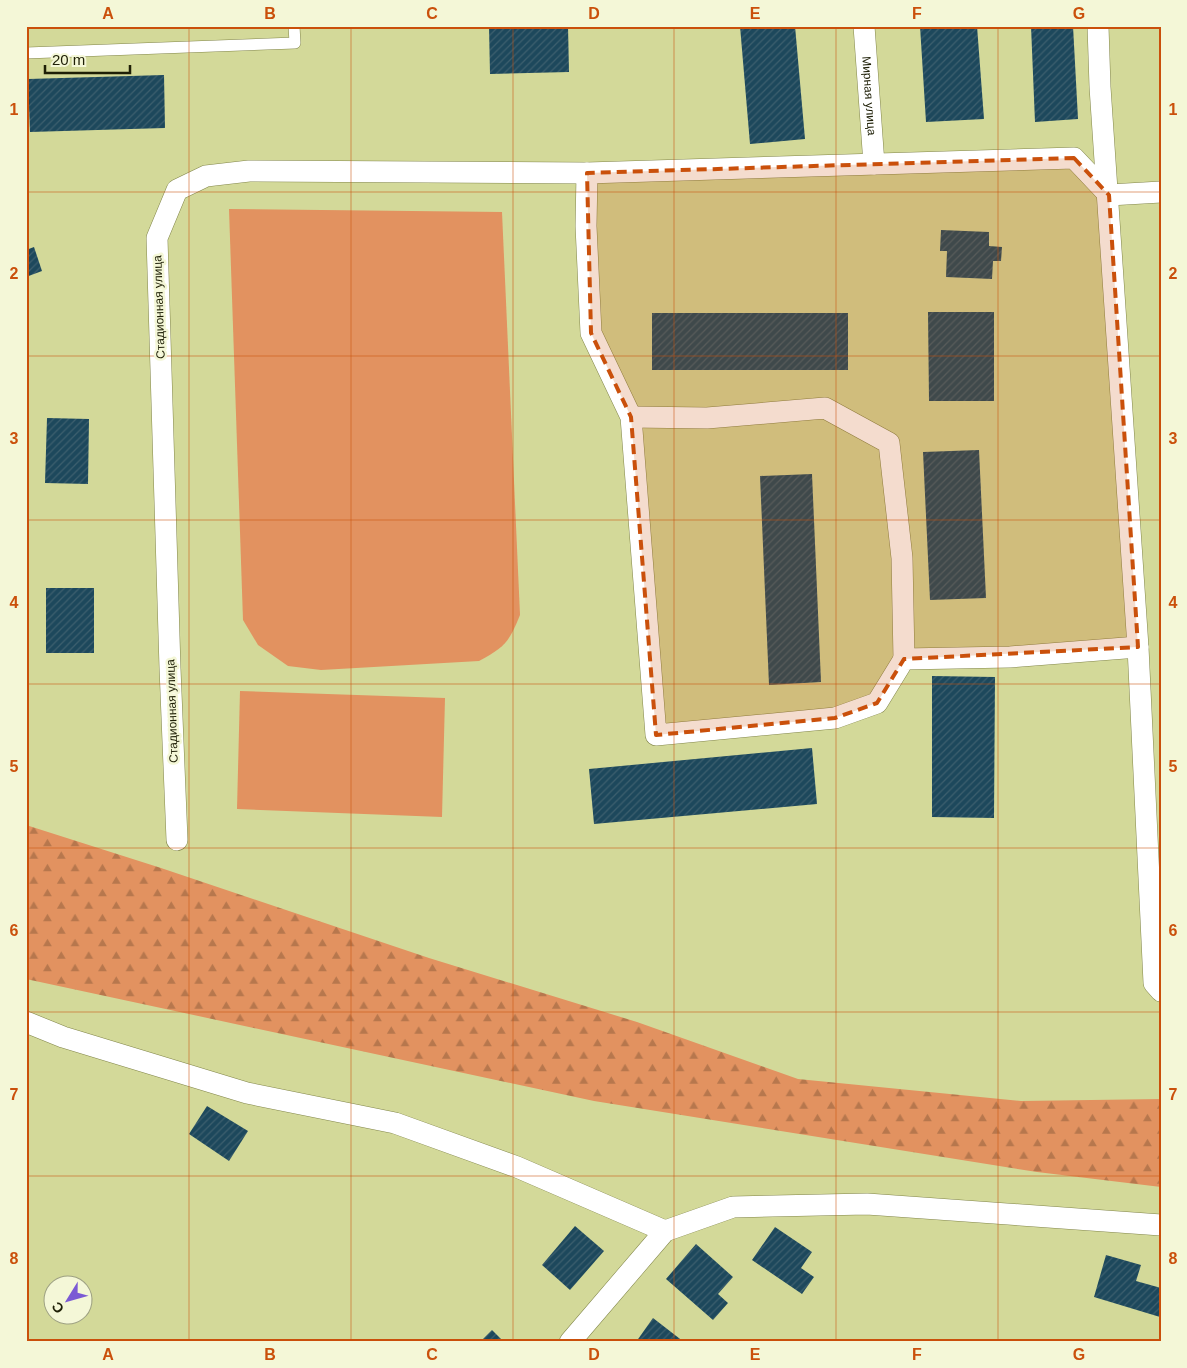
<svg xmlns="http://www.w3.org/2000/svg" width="1187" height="1368" font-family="Arial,sans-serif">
  <defs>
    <pattern id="forest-firs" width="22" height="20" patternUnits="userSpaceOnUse" patternTransform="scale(1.25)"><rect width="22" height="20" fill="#e29260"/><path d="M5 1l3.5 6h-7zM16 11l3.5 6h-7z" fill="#b7774d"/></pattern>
    <pattern id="building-hatch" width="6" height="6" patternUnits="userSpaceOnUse" patternTransform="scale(1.25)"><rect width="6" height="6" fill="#1d485c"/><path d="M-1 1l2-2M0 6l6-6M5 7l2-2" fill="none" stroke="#3d5f6e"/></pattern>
  </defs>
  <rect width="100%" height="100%" fill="#d3d999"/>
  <path fill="url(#forest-firs)" d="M26,825L161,868L429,958L637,1022L798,1079L1021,1101L1161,1099V1187L1037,1172L594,1101L26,979Z"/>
  <g fill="#e29260">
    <path d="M229,209L502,212L520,615C509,642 505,647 479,661L321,670L288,666L258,645L243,620Z"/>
    <path d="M240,691L445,698L442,817L237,809Z"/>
  </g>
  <g fill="url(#building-hatch)">
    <path d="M489,26H568L569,72L490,74Z"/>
    <path d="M740,26H795L805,139L750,144Z"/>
    <path d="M920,26H977L984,119L926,122Z"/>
    <path d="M1031,26H1073L1078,119L1035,122Z"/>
    <path d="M164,75L165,128L30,132L28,79Z"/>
    <path d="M941,230L989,232V246L1002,247L1001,261H993L992,279L946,277L947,251H940Z"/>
    <path d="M34,247L42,271L26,277V250Z"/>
    <path d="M928,312H994V401H929Z"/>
    <rect x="652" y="313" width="196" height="57"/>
    <path d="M47,418L89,419L88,484L45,483Z"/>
    <path d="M979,450L986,598L930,600L923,452Z"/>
    <path d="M812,474L821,682L769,685L760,476Z"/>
    <rect x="46" y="588" width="48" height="65"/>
    <path d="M932,676L995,677L994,818L932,817Z"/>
    <path d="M812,748L817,804L594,824L589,769Z"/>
    <path d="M207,1106L248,1131L229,1161L189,1134Z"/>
    <path d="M575,1226L604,1251L570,1290L542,1265Z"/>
    <path d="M775,1227L812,1252L801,1268L814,1277L802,1294L752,1260Z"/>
    <path d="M696,1244L733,1277L718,1294L728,1303L713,1320L666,1279Z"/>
    <path d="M1106,1255L1141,1265L1136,1281L1161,1288L1160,1317L1094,1297Z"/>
    <path d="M653,1318L684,1342H636Z"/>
    <path d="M492,1330L504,1342H480Z"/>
  </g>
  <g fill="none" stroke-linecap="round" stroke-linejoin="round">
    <g stroke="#82864a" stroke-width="12">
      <path id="service" d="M26,53L295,43L294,26"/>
    </g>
    <g stroke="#82864a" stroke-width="22">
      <g id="minor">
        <path id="s1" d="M864,26L874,164"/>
        <path d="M1098,26L1100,87L1138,647L1154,983L1161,991"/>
        <path d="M631,417L707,418L825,408L889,443L902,558L904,659"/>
        <path d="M1138,647L1010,657L904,659L877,703L835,718L656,735L631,417L591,333L586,226L587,173L1074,158L1109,195L1161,192"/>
        <path d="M177,840L170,668L157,238L177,190L206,176L249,171L587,173"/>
        <path d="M26,1022L63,1037L247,1093L395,1123L517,1167L665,1231"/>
        <path d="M570,1342L665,1231L733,1207L867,1204L1161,1225"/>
      </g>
    </g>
    <use href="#service" stroke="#fff" stroke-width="11"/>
    <use href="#minor" stroke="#fff" stroke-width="21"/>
  </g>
  <path fill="#ca500b" fill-opacity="0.2" stroke="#ca500b" stroke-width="4" stroke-dasharray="10 6" stroke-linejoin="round" d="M1074,158L1109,195L1138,647L904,659L877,703L835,718L656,735L631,417L591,333L587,173Z"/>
  <path fill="none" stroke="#ca500b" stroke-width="1" stroke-opacity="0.55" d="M189,26V1342M351,26V1342M513,26V1342M674,26V1342M836,26V1342M998,26V1342M26,192H1161M26,356H1161M26,520H1161M26,684H1161M26,848H1161M26,1012H1161M26,1176H1161"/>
  <g text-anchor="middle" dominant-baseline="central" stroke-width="5" stroke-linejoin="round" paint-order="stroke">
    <g font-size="12" fill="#1e1f06" stroke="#f4f7d7">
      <text stroke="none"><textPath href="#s1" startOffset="70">Мирная улица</textPath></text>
      <text transform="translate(159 307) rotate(-92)">Стадионная улица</text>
      <text transform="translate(172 711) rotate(-92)">Стадионная улица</text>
    </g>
  </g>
  <rect width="1187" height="1368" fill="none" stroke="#f4f7d7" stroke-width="55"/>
  <g transform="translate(68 1300) rotate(233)"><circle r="24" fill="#f4f7d7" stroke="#9ea183"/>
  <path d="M0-4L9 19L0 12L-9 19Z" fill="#7b5ad4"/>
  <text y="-8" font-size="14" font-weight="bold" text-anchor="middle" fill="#1e1f06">С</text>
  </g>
  <path d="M45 65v8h85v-8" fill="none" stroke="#1e1f06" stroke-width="2.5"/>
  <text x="52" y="65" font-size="15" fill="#1e1f06" stroke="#f4f7d7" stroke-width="4" paint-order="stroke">20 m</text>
  <rect x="28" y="28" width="1132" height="1312" fill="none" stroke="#ca500b" stroke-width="2"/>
  <g font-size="16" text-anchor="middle" font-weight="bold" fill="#ca500b">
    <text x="108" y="19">A</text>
    <text x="270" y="19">B</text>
    <text x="432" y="19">C</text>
    <text x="594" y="19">D</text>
    <text x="755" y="19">E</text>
    <text x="917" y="19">F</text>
    <text x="1079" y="19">G</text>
    <text x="14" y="115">1</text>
    <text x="1173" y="115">1</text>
    <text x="14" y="279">2</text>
    <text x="1173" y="279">2</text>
    <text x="14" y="444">3</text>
    <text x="1173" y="444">3</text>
    <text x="14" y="608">4</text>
    <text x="1173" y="608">4</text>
    <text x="14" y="772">5</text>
    <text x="1173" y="772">5</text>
    <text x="14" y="936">6</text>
    <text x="1173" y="936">6</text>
    <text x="14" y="1100">7</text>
    <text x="1173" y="1100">7</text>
    <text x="14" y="1264">8</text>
    <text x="1173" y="1264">8</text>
    <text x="108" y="1360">A</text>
    <text x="270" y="1360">B</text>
    <text x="432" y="1360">C</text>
    <text x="594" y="1360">D</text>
    <text x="755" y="1360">E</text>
    <text x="917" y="1360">F</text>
    <text x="1079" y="1360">G</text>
  </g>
</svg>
